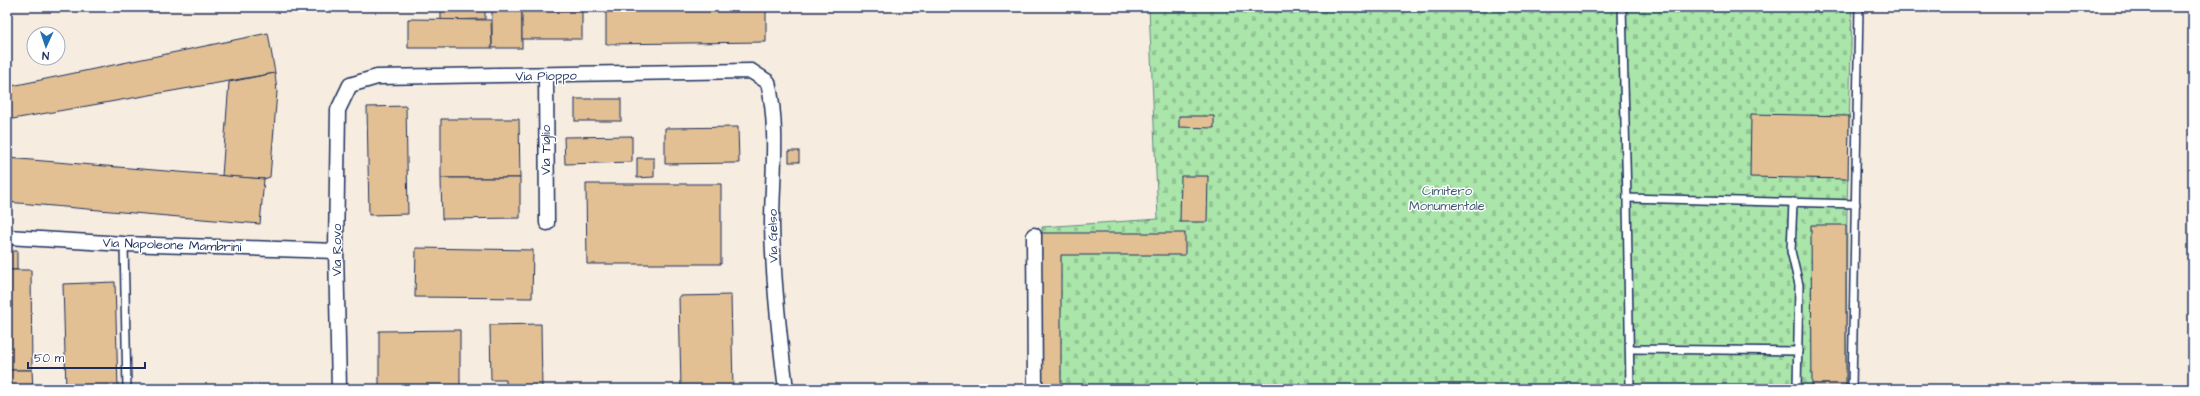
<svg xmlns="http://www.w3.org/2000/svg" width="2200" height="396" font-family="'Architects Daughter',sans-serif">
  <defs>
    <pattern id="cemetery-stones" width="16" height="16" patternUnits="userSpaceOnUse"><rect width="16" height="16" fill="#aae5aa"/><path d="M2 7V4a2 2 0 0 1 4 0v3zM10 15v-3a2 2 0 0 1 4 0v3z" fill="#92c595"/></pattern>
  </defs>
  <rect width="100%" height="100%" fill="#f6ecdf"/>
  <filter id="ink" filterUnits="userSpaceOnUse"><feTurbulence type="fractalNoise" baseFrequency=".025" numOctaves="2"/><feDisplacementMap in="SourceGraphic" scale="8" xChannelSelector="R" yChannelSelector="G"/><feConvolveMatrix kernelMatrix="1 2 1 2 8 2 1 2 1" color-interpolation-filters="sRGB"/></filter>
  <g filter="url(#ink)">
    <path fill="url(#cemetery-stones)" stroke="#628a84" d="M1149,7H1852L1847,212L1846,389H1045L1042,227L1158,219Z"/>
    <g fill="#e2c094" stroke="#1b2f5e">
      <path d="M606,7H766V42L606,44Z"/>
      <path d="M1546,7H1578L1577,10H1546Z"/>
      <path d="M485,8V19L441,20V9Z"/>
      <rect x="492" y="10" width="30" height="38"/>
      <rect x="522" y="10" width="60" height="29"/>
      <path d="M408,19L491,20L492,48H408Z"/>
      <path d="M268,33L275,73L7,120V87Z"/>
      <path d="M275,73L277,92L270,177L264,179L222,176L229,82Z"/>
      <rect x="575" y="99" width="46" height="22"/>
      <path d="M406,106L408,214L369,215L367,107Z"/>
      <path d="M1751,114L1849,116L1848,179L1750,177Z"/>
      <path d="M1179,116H1214V128L1179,127Z"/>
      <path d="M441,119H519L520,178H441Z"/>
      <path d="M738,127L739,163L665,164V128Z"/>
      <path d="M632,136V162L565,164L564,137Z"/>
      <rect x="789" y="151" width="10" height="11"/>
      <path d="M7,158L264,179L260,224L7,202Z"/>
      <path d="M637,158H654V177L637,178Z"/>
      <path d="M1181,176H1208L1207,222H1180Z"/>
      <path d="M441,178H520V218L442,219Z"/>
      <path d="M586,184H721V264H587Z"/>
      <path d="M1811,225H1846V389H1812Z"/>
      <path d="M1039,233H1185V255H1061V389H1039Z"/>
      <path d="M416,248L533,250L532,298L415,297Z"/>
      <rect x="7" y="251" width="10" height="19"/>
      <path d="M7,270H31L32,370H7Z"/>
      <path d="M115,282L118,389H66L63,284Z"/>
      <path d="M731,295L733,389H681L679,296Z"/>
      <path d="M541,324L542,389H506V380H491L490,325Z"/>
      <path d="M460,330V389H379V331Z"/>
      <path d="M7,370H32L33,389H7Z"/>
      <path d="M301,385V389H189V388Z"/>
    </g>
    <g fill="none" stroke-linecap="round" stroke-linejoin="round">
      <g stroke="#1b2f5e" stroke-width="10">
        <g id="lane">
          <path d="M1622,7L1627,198L1856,204"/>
          <path d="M1627,198L1630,389"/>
          <path d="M1793,202L1791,251L1799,285L1797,389"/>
          <path d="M124,244L127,389"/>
          <path d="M1630,349L1798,351"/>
          <path d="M1852,389L1859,7"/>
        </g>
      </g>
      <g stroke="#1b2f5e" stroke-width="17">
        <g id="street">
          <path d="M546,76L547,223"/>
          <path d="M1034,235L1035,389"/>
          <path d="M7,237L124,244L336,251"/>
          <path d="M339,389L336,251L338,110L350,85L377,77L751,71L768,82C779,128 772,178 772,225C773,280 779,334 786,389"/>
        </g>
      </g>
      <use href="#lane" stroke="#fff" stroke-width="7"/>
      <use href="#street" stroke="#fff" stroke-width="14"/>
    </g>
  </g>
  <g text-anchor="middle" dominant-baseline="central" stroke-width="3" stroke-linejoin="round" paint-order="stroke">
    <g font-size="13" fill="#1b2f5e" stroke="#fff">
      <text transform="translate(546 76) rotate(-1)">Via Pioppo</text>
      <text transform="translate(546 150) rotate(-90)">Via Tiglio</text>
      <text transform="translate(773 236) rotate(-91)">Via Gelso</text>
      <text transform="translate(172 245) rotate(2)">Via Napoleone Mambrini</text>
      <text transform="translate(337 250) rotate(-90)">Via Rovo</text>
    </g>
    <g font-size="13" fill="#3f5c71" stroke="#fff">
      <text x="1447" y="191">Cimitero<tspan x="1447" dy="15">Monumentale</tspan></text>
    </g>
  </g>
  <rect width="2200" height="396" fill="none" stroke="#fff" stroke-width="24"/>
  <rect x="12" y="12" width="2176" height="372" fill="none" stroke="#1b2f5e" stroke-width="1.5" filter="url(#ink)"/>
  <g transform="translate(46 46) rotate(183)"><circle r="19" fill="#ffffff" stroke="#a4acbf"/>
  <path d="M0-3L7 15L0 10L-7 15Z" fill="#1f6fb2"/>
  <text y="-6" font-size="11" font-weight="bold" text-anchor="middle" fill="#1b2f5e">N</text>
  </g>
  <path d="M28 362v6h117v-6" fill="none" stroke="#1b2f5e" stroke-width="2"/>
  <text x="34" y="362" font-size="12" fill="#1b2f5e" stroke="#ffffff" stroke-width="3" paint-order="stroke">50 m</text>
</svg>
